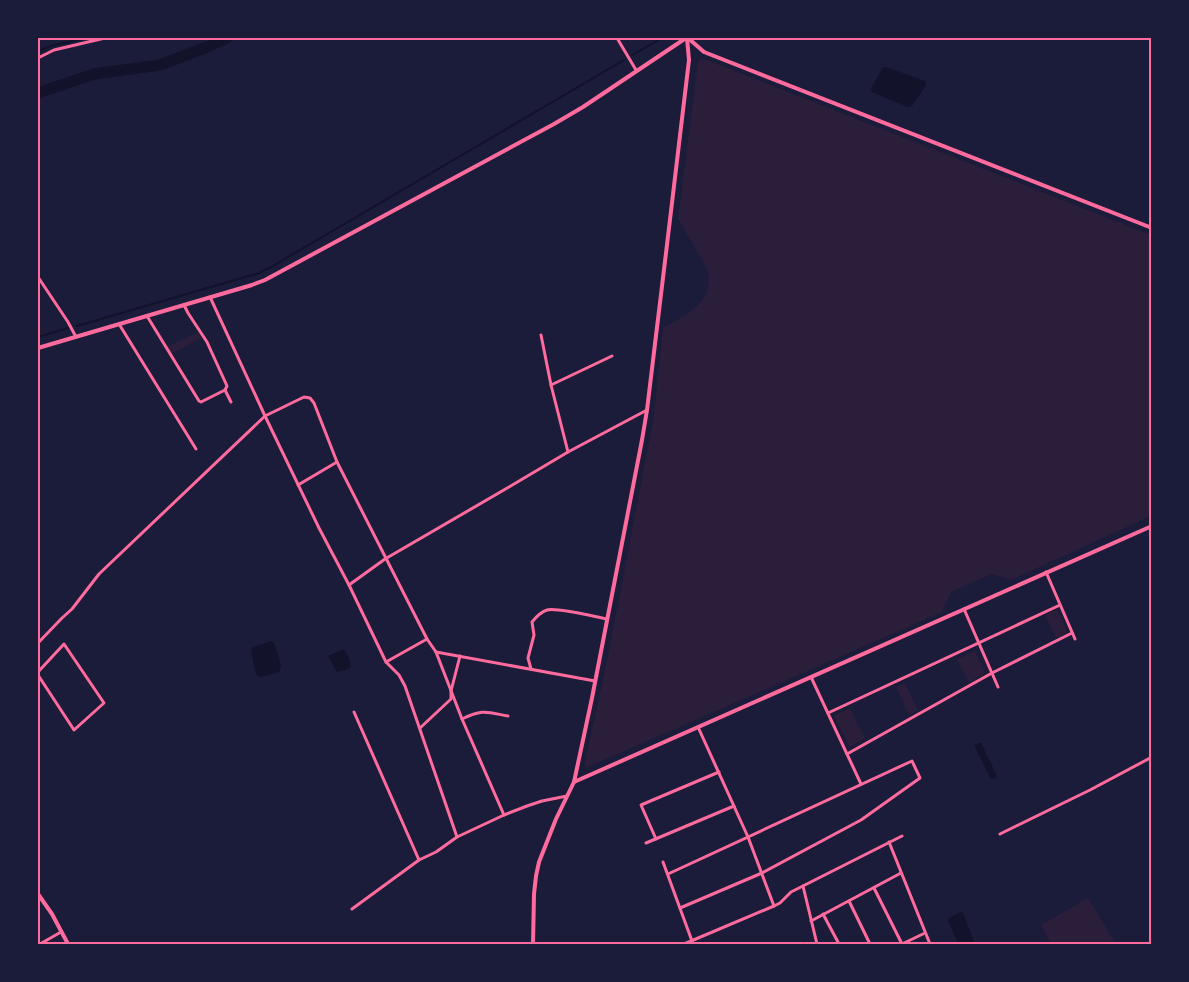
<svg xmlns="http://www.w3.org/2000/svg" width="1189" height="982" font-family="'Exo 2',sans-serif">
  <rect width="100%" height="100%" fill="#1b1b3a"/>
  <g fill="#2a1e3b">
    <path d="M702,58L1151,235V516L1011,580L992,574L951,592L942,612L586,768L585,763L608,656L654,416L663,328L686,315L698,305L707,294L708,287L709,279L707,268L678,219L698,62Z"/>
    <path d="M198,332L201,338L171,354L166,347Z"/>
    <path d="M1057,609L1068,633L1056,638L1045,615Z"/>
    <path d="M975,651L985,673L969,683L957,659Z"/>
    <path d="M905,683L918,710L909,715L896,687Z"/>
    <path d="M850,708L865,738L850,747L834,716Z"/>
    <path d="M1088,898L1116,944H1051L1041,925Z"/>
  </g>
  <g fill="#12122b">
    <path d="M886,67L925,81L926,85L912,106L908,107L872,92L871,88L883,68Z"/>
    <path d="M271,641L274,643L281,665L279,672L261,677L256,675L251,650L253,647Z"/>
    <path d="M344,649L349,658L351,667L345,670L337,672L328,656Z"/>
    <path d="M979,743H981L997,776L996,778L991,779L975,747V745Z"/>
    <path d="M961,912L963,913L975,944H958L948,920L949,918Z"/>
  </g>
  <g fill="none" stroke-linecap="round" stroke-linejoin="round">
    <g stroke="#12122b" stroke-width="2">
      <path d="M38,51L54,45L86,38"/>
      <path d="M632,55L662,38"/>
      <path d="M77,326L259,273L271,267L624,60"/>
      <path d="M38,337L68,328"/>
    </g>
    <path stroke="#12122b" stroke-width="11" d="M38,93L94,74L160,65L207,47L227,38"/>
    <g stroke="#ff6b9d" stroke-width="3">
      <path d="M617,38L636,70"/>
      <path d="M38,58L54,50L105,38"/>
      <path d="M38,277L68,322L76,337"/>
      <path d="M210,297L265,416L319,528L349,585L386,662L399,675L405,686L457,837"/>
      <path d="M147,316L199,401L201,402L225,390L227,386L207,342L188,313L184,305"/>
      <path d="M119,324L196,449"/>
      <path d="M541,335L551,385L568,452"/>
      <path d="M551,385L612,356"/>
      <path d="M225,390L231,402"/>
      <path d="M298,485L337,462"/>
      <path d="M1046,572L1075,639"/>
      <path d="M349,585L385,559L509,487L568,452L647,410"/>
      <path d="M964,609L998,687"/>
      <path d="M38,643L62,618L72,609L99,574L265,416L304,397L310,398L314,403L337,462L427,639L436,652L462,719L504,815"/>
      <path d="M436,652L595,681"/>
      <path d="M386,662L427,639"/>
      <path d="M531,669L528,658L534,635L532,622C536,617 541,612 547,610C556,607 596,617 607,619"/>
      <path d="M38,672L64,644L104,703L74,730L38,675"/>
      <path d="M811,677L861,784"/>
      <path d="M354,712L419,860"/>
      <path d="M828,713L1060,605"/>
      <path d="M462,719C483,709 486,712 508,716"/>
      <path d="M698,727L748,837L774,906"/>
      <path d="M420,728L451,699V691L460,656"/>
      <path d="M847,754L992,673L1072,633"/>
      <path d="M1000,834L1090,790L1152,757"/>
      <path d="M656,839L641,805L719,772"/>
      <path d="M889,842L930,944"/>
      <path d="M646,843L734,806"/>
      <path d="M663,862L692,941"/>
      <path d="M668,874L912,761L920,778L861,820L762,873L680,908"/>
      <path d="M803,886L817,944"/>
      <path d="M874,888L902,944"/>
      <path d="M849,901L870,944"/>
      <path d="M352,909L419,860L436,852L457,837L504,815L527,806L542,801L567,796"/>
      <path d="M823,914L839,944"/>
      <path d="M811,921L901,873"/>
      <path d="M40,944L61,932"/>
      <path d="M684,944L774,906L780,903L791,892L902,836"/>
      <path d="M902,944L925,933"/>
    </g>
    <g stroke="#ff6b9d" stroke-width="4">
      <path d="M688,38L704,52L1152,228"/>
      <path d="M38,894L52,914L68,944"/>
    </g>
    <g stroke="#ff6b9d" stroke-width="4">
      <path d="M38,348L252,285L265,280L554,124L583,107L686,38"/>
      <path d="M574,782L1152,526"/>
      <path d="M533,944L534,894L536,876L539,862L556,819L574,782L592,698L642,440L647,410L666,253L689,60L687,38"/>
    </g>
  </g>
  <rect width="1189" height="982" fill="none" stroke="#1b1b3a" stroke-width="78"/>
  <rect x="39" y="39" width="1111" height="904" fill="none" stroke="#ff6b9d" stroke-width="2"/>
</svg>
